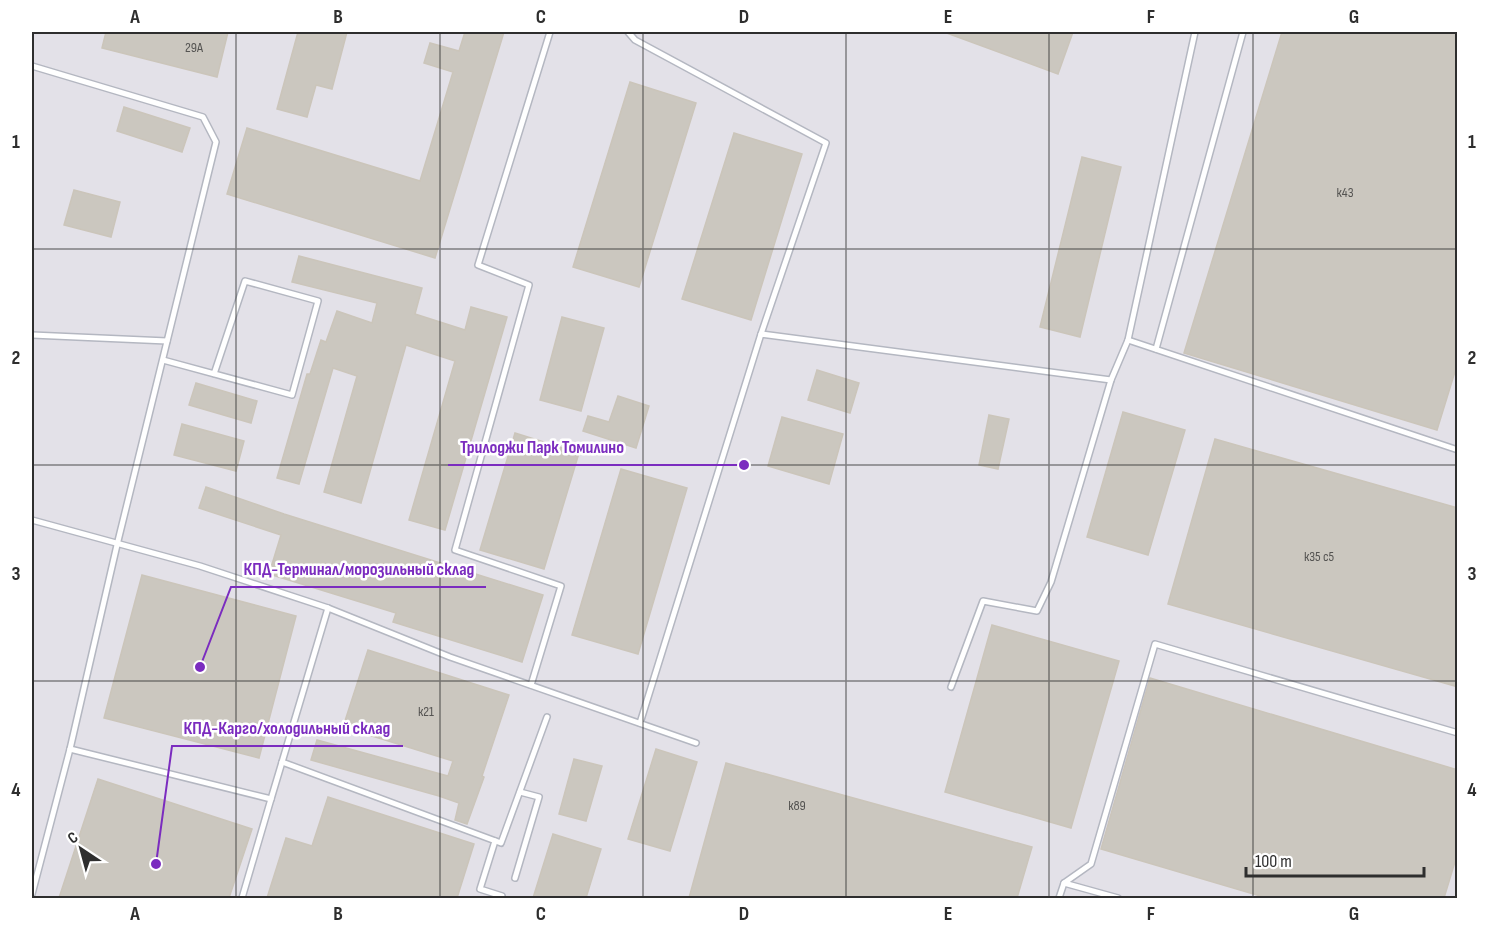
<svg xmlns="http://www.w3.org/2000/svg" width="1489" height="930" font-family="'Sofia Sans Condensed',sans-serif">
  <rect width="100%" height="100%" fill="#efe9e1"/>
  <rect fill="#e3e1e8" x="32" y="32" width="1425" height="866"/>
  <g fill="#cbc7bf" stroke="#cbc5ba" stroke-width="1.5">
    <path d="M106,32H228L217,77L102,48Z"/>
    <path d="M298,32H347L332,89L316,85L307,117L277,109Z"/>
    <path d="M465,32H504L435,258L227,194L247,128L420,181L453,72L424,63L430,43L459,51Z"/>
    <path d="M944,32H1073L1058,74Z"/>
    <path d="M1282,32H1458V362L1437,430L1184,353Z"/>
    <path d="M630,82L696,103L639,287L573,267Z"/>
    <path d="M124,107L190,128L182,152L117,131Z"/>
    <path d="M734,133L802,154L751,320L682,299Z"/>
    <path d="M1082,157L1121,167L1080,337L1040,327Z"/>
    <path d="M74,190L120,202L111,237L64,225Z"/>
    <path d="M299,256L422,288L415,314L465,330L471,307L507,317L445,530L409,520L455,361L406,345L361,503L324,492L357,376L333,368L299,484L277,478L307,374H310L321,340L326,342L337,311L372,323L377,303L292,282Z"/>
    <path d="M562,317L604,328L581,411L540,400Z"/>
    <path d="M817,370L859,383L850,413L808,400Z"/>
    <path d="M196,383L257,401L251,423L189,405Z"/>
    <path d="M618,396L649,406L636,448L583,431L588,416L609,422Z"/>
    <path d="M1123,412L1185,430L1148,555L1087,537Z"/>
    <path d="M989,415L1009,419L998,469L979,465Z"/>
    <path d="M782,417L843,434L829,484L768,466Z"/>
    <path d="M182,424L244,441L236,471L174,455Z"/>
    <path d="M515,433L579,453L544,569L480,550Z"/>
    <path d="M1215,439L1458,508V687L1168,604Z"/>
    <path d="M621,469L687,488L638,654L572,635Z"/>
    <path d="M206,487L284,514L543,595L522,662L393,622L396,613L269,574L281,535L199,508Z"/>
    <path d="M142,575L296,616L259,758L104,718Z"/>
    <path d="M992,625L1119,661L1071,828L945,792Z"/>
    <path d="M368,650L509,695L482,776L484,777L467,824L455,820L459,803L439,796L311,760L317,740L448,776L453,761L343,727Z"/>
    <path d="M1150,678L1458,770V852L1444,898H1267L1101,849Z"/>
    <path d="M656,749L697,762L670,851L628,839Z"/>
    <path d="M574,759L602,766L586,821L559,814Z"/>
    <path d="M726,763L1032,847L1017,898H689Z"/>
    <path d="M98,779L252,829L229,898H59Z"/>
    <path d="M328,797L474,844L457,898H267L286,838L312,846Z"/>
    <path d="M553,834L601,849L586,898H533Z"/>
  </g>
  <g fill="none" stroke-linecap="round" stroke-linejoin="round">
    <g stroke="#b4b7c1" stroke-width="8">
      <g id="service">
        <path d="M628,32L635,40L826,143L761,334"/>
        <path d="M32,66L203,117L216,142L117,545L70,749L32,894"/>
        <path d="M32,335L167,341"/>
        <path d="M1128,340L1458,450"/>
        <path d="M1156,349L1243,32"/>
        <path d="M163,360L292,395L318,301L245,281L214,374"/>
        <path d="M32,520L200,566L328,608L450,657L696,743"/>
        <path d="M531,685L561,586L455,550L529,285L478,265L550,32"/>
        <path d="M951,687L983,601L1037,611L1051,582L1111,380L1128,340L1195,32"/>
        <path d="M640,723L761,334L1111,380"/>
        <path d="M70,749L271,799L242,898"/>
        <path d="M282,762L501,843L547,717"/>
        <path d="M271,799L328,608"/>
        <path d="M495,841L480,889L502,896V898"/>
        <path d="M515,878L539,797L520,792"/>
        <path d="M1064,883L1118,898"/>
        <path d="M1059,898L1064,883L1091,864L1155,644L1458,733"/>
      </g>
    </g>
    <use href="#service" stroke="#fff" stroke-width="5"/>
  </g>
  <path fill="none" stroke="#2e2e2e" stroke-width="1.5" stroke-opacity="0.55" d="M236,32V898M440,32V898M643,32V898M846,32V898M1049,32V898M1253,32V898M32,249H1458M32,465H1458M32,681H1458"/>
  <g text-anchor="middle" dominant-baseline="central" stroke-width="5" stroke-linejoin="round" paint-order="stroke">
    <g font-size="14" fill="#555452">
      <text x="194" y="47">29А</text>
      <text x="1345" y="192">к43</text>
      <text x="1319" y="556">к35 с5</text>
      <text x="426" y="711">к21</text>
      <text x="797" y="805">к89</text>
    </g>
  </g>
  <path fill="none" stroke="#7b2cbf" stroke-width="2" d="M744 465L636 465H448M200 667L231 587H486M156 864L172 746H403"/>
  <g fill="#7b2cbf" stroke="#fff" stroke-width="2">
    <circle cx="744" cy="465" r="6"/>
    <circle cx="200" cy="667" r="6"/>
    <circle cx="156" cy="864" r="6"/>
  </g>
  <g font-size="18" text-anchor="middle" font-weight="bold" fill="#7b2cbf" stroke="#fff" stroke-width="5" stroke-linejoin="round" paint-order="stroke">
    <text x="542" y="453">Трилоджи Парк Томилино</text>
    <text x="359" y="575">КПД-Терминал/морозильный склад</text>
    <text x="287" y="734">КПД-Карго/холодильный склад</text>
  </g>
  <rect width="1489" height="930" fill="none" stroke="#ffffff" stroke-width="66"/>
  <g transform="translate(81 849) rotate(324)" stroke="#ffffff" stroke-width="4.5" paint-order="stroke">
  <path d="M0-4.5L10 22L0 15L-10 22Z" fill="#2e2e2e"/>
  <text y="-9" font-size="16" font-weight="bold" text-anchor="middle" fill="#2e2e2e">С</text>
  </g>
  <path d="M1246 867v9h178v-9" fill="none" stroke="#2e2e2e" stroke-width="3"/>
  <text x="1255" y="867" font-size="18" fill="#2e2e2e" stroke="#ffffff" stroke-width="4.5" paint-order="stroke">100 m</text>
  <rect x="33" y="33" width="1423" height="864" fill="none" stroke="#2e2e2e" stroke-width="2"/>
  <g font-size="20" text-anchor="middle" font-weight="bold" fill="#2e2e2e">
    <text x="135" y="23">A</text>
    <text x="338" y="23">B</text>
    <text x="541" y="23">C</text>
    <text x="744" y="23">D</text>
    <text x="948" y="23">E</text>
    <text x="1151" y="23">F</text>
    <text x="1354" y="23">G</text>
    <text x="16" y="148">1</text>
    <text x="1472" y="148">1</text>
    <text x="16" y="364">2</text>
    <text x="1472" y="364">2</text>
    <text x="16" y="580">3</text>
    <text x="1472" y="580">3</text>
    <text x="16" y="796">4</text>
    <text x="1472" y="796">4</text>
    <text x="135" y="920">A</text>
    <text x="338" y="920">B</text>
    <text x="541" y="920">C</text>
    <text x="744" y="920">D</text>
    <text x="948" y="920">E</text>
    <text x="1151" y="920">F</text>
    <text x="1354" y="920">G</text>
  </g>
</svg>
